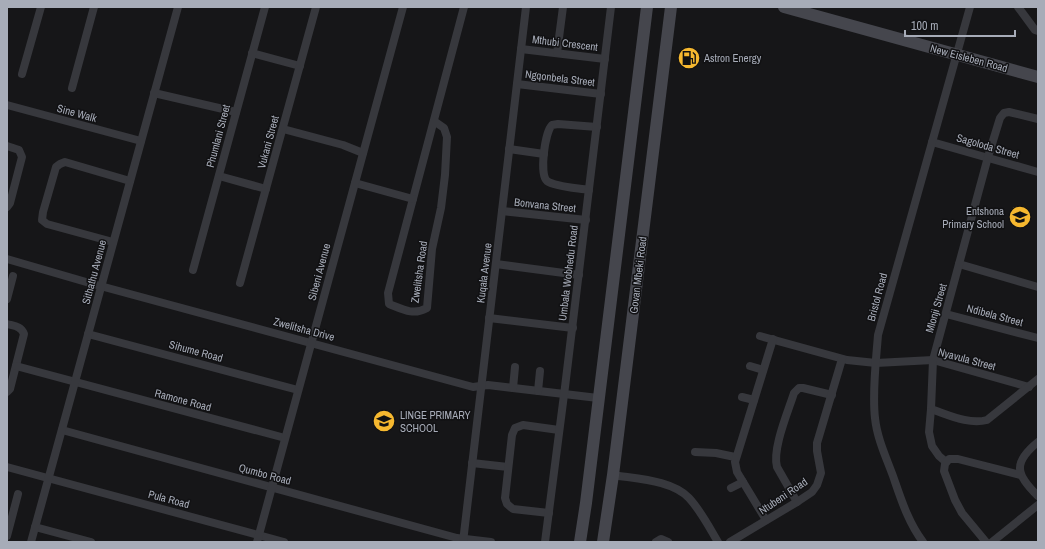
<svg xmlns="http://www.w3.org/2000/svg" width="1045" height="549" font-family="'Archivo Narrow',sans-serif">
  <rect width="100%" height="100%" fill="#161618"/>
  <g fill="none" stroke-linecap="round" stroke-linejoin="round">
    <g stroke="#37383d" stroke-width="8">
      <path d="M1018,7L1035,30L1038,31"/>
      <path d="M521,49L605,59"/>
      <path d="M252,53L300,66"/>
      <path d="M557,53L563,7"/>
      <path d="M22,74L41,7"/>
      <path d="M517,84L601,94"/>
      <path d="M72,88L94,7"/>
      <path d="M154,93L236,112"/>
      <path d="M7,105L141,141"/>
      <path d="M434,121L444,128L447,137L445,175L441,208L432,249L427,308C413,316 402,309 389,304L388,293L464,7"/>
      <path d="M283,129L343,145L363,153"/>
      <path d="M932,142L1038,172"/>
      <path d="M7,146L19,150L22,157L10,203L7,207"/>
      <path d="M509,149L544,154"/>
      <path d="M219,176L266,189"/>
      <path d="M355,183L413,199"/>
      <path d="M589,190C578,188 555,187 547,181C539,174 545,132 552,125L558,124L597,127"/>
      <path d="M502,211L586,220"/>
      <path d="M113,242L47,224L42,220L43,212L56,167L60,164L65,162L130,181"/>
      <path d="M7,259L93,284L473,387L488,385L598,398"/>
      <path d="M496,264L579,275"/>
      <path d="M959,264L1038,287"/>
      <path d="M193,270L265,7"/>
      <path d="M240,283L316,7"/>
      <path d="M7,299L13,276"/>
      <path d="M946,314L1038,338"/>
      <path d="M489,318L573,328"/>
      <path d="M7,324C14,326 21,326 24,334L10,389L7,392"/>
      <path d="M88,334L298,390"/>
      <path d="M760,336L847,360L876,363L933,360L1029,387"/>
      <path d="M16,366L285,438"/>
      <path d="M750,366L763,370"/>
      <path d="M513,388L515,367"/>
      <path d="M538,391L540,371"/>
      <path d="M742,397L754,400"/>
      <path d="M931,409C949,415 969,425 987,420L1038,379"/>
      <path d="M62,430L457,538L491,542"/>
      <path d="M1038,442C1012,463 1016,475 1038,496"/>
      <path d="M695,452L716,453L735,457"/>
      <path d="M946,462L939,456L932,446L929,432L931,409L933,360L988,157L1000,118L1004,113L1009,112L1038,119"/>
      <path d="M472,463L508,467"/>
      <path d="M7,467L284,542"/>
      <path d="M613,475C637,479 672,480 689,498C701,511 709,527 718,542"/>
      <path d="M731,488L743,482"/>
      <path d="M797,502L777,467C772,449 788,412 794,393L799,388H803L832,395"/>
      <path d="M549,513L513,509L507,504L505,498L512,435L515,428L523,425L559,430"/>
      <path d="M766,520L737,472L735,462L773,339"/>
      <path d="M35,527L91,542"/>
      <path d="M7,536L18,494"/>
      <path d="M31,542L178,7"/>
      <path d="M257,542L403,7"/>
      <path d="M463,542L526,7"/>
      <path d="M545,542L565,387L611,7"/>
      <path d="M656,542L661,539L668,542"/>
      <path d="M730,542L797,502L812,492L817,485L821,473L817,451V443L842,359"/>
      <path d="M923,542C908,522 901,499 893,476C886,457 877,438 875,418C872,392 876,361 878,335L970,7"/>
      <path d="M986,542L962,513L955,500L944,471L945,464L949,459H958L1020,475"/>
      <path d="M992,542L1038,505"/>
    </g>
    <g stroke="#45464d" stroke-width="12">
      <path d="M784,7L1038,77"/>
      <path d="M580,542L586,503L647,7"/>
      <path d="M603,542L613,475L671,7"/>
    </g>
  </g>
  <defs>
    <g id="fuel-disc" transform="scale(1.15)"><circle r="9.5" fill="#f6b82f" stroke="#111113"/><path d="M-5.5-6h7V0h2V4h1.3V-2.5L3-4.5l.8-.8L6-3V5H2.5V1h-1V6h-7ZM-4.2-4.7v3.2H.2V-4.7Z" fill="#111"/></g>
    <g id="school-disc" transform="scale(1.15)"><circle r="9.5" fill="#f6b82f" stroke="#111113"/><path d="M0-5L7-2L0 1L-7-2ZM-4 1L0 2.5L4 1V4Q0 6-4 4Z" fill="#111"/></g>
  </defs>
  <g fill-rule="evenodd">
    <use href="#fuel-disc" x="689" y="58"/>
    <use href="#school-disc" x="1020" y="217"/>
    <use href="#school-disc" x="384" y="421"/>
  </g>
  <g text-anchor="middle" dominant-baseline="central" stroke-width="3" stroke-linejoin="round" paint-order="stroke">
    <g font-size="11" fill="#a7acb8" stroke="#111113">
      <text transform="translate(565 43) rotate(7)">Mthubi Crescent</text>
      <text transform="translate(969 58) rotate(15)">New Eisleben Road</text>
      <text transform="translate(560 78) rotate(7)">Ngqonbela Street</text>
      <text transform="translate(77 113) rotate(15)">Sine Walk</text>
      <text transform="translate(218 136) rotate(-75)">Phumlani Street</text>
      <text transform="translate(268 142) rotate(-75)">Vukani Street</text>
      <text transform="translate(988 146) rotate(16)">Sagoloda Street</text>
      <text transform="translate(545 205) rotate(6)">Bonvana Street</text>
      <text transform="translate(94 272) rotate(-75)">Sithathu Avenue</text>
      <text transform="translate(319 272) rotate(-75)">Sibeni Avenue</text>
      <text transform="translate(419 272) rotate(-82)">Zwelitsha Road</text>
      <text transform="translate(484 273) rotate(-83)">Kuqala Avenue</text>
      <text transform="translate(568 273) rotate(-83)">Umbala Wobhedu Road</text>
      <text transform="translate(638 275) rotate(-83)">Govan Mbeki Road</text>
      <text transform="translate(877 297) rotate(-75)">Bristol Road</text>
      <text transform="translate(936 308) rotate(-74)">Mlonji Street</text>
      <text transform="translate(995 315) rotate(15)">Ndibela Street</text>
      <text transform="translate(304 329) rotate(15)">Zwelitsha Drive</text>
      <text transform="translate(196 351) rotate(15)">Sihume Road</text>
      <text transform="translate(967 359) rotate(15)">Nyavula Street</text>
      <text transform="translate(183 400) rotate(15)">Ramone Road</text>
      <text transform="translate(265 474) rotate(15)">Qumbo Road</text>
      <text transform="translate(783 496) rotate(-34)">Ntubeni Road</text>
      <text transform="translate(169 499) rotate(15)">Pula Road</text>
    </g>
    <g font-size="11" fill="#a7acb8" stroke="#111113" text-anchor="start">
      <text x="704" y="58">Astron Energy</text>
      <text x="1004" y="211" text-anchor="end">Entshona<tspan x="1004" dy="13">Primary School</tspan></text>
      <text x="400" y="415">LINGE PRIMARY<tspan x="400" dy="13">SCHOOL</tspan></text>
    </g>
  </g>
  <rect width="1045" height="549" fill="none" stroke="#a7acb8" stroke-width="16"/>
  <path d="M905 30v6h110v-6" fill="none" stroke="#a7acb8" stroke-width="2"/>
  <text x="911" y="30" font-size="12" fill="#a7acb8" stroke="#111113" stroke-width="3" paint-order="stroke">100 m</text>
</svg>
